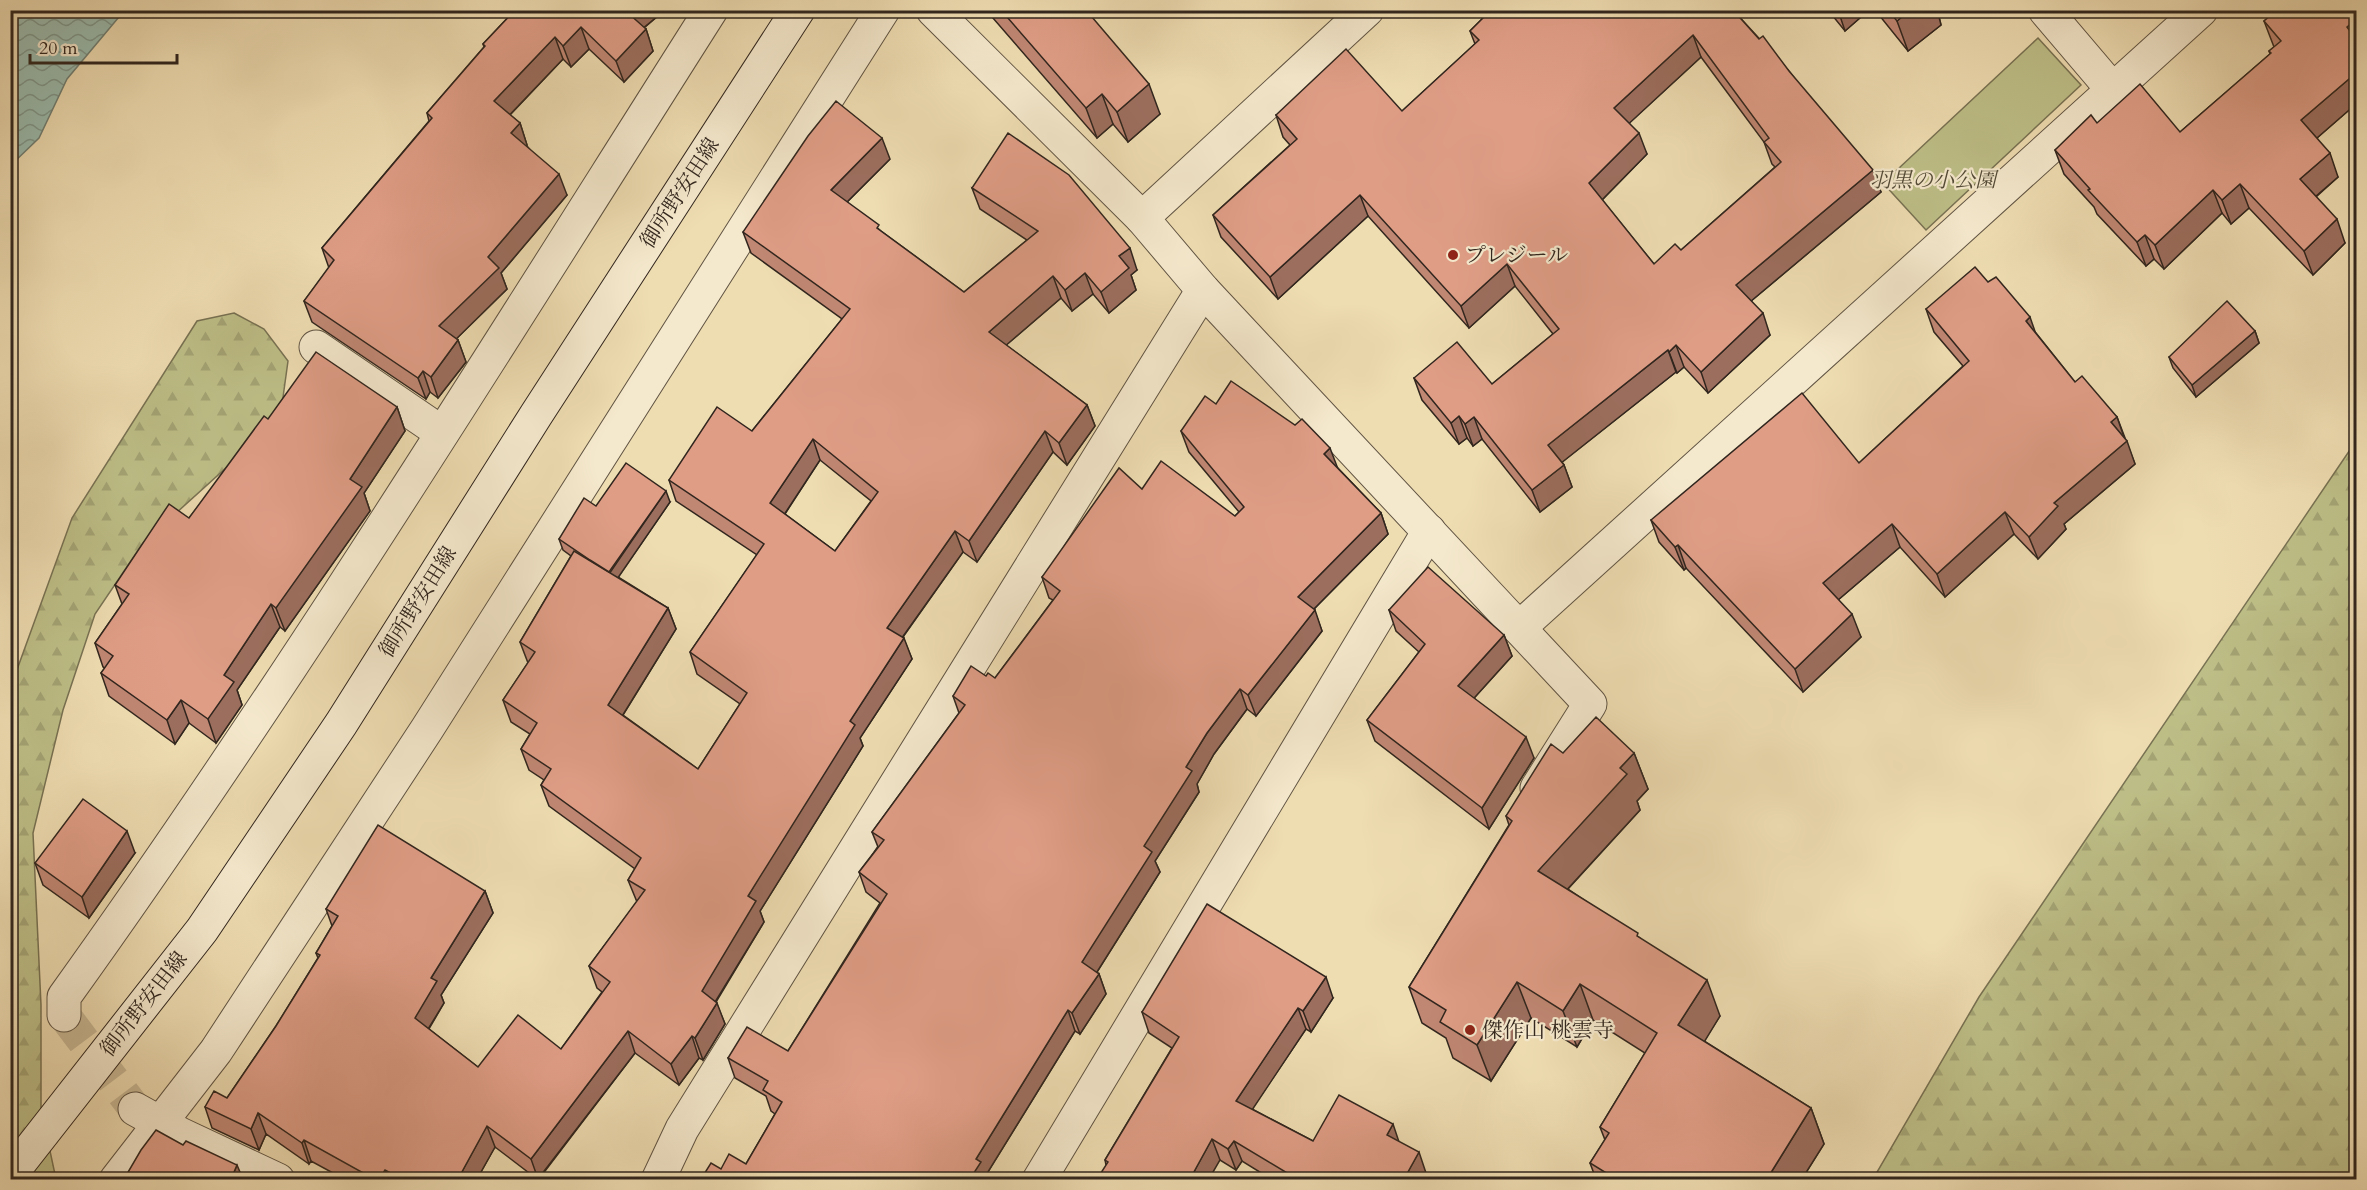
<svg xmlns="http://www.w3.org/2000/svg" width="2367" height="1190" font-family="Cardo,'Noto Serif JP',serif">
  <defs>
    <pattern id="forest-firs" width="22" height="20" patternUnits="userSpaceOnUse" patternTransform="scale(1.5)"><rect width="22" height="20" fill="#bebf88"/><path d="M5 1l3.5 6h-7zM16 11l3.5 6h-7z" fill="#a4a475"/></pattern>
    <pattern id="water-waves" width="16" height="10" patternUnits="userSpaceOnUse" patternTransform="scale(1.5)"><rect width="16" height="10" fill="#9abbae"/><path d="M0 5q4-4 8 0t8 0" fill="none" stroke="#7e988d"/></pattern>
  </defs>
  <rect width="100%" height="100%" fill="#efddb2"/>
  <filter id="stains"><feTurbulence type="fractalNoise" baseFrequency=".00333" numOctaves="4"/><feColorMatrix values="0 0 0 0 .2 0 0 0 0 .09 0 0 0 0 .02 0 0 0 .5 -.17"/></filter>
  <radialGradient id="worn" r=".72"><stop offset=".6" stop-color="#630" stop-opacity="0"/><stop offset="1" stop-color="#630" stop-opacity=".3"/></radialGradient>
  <g fill="url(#forest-firs)" stroke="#787253" stroke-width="1.5">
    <path d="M234,313L264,329L288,361L280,419L143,543L95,614L63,710L33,833L41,1005V1109L56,1179H11L10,689L72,518L197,321Z"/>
    <path d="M2356,441V1179H1873L1979,997Z"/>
  </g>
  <path fill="#bebf88" stroke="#787253" stroke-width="1.5" d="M2038,38L2081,85L1926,230L1883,183Z"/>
  <path fill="url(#water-waves)" stroke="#707f74" stroke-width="1.5" d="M11,10L124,11L67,79L39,138L11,165Z"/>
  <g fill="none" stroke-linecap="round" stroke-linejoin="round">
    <path stroke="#c9b894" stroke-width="33" stroke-dasharray="33 16" stroke-linecap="butt" d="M64,1015L135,1109"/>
    <g stroke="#605443" stroke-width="35">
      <g id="street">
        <path d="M933,10L1142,218L1203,290L1590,704L1537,788"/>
        <path d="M2045,10L2113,90"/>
        <path d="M1142,218L1367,10"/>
        <path d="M316,347L442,433"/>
        <path d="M1519,628L2201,10"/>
        <path d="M64,1015V997C293,678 500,342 711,10"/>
        <path d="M135,1109L180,1134L278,1180"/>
        <path d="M116,1180L216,1051L427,729L883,10"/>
        <path d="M658,1180L682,1129L1203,290"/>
        <path d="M1039,1180L1429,531"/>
      </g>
    </g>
    <g stroke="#31261e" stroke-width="35">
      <path id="secondary" d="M10,1175L202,930L341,724L536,415L798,10"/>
    </g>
    <use href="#street" stroke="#f5e9cd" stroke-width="33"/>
    <use href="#secondary" stroke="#f5e9cd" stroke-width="33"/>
  </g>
  <g fill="#c08773" stroke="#31261e" stroke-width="1.5" fill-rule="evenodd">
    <path d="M515,10H665L644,28L646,29L653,51L624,82L589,49L571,67L563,59L510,115L520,123L527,145V146L567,195L501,273L507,289L456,339L458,340L466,362L438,398L430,392L426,399L312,322L304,301L329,268L322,248L429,121L427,113L484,47L483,44Z"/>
    <path d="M986,10H1086L1160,114L1128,142L1113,124L1097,138Z"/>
    <path d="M1480,10H1733L1789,71L1881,192L1751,301L1770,335L1708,393L1684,367L1677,373L1676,372L1562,462L1564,465L1572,487L1540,512L1482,439L1473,446L1467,438L1459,444L1422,400L1414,378L1492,384L1553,334L1515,286L1469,328L1368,216L1278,299L1221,237L1213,215L1290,145L1283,137L1276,115L1402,111L1475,44L1470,31L1485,16ZM1701,57L1764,142L1772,164L1775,167L1681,250L1654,264L1602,200L1647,154L1629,123Z"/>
    <path d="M1828,10H1869L1845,31Z"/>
    <path d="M1875,10H1947L1939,17L1941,25L1908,51Z"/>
    <path d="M2267,10H2350L2356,104L2317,138L2338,177L2316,197L2345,243L2313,275L2249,208L2231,224L2222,213L2164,269L2154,259L2146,266L2097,214L2094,207L2064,174L2055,150L2097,123L2180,132L2270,54L2269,51L2274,47L2264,21L2269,17Z"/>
    <path d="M890,159L847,202L881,231L964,292L1027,240L980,209L972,188L1137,270L1131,275L1136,290L1109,313L1093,294L1072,311L1061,298L1006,345L1087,405L1095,426L1067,465L1053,452L977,562L963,552L903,637L912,659L860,738L863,746L760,911L764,922L716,1002L725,1024L703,1060L699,1058L679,1085L635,1053L539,1179H537L495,1147L477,1179H344L311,1161L309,1164L266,1134L259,1150L212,1128L205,1107L227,1098L276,1026L318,958L316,953L332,926L326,909L485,891L493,913L441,995L444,1003L429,1029L478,1067L561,1049L602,992L597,988L589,966L637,902L628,880L635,869L549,806L541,785L544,780L529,770L521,749L530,734L511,722L503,700L528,663L520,642L571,556L563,550L559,539L596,506L670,502L618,577L668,608L676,629L623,715L698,769L740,704L697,674L690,652L757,555L676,501L669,480L752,431L842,319L751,253L743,232ZM820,460L871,501L835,551L785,514Z"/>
    <path d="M1988,282L2036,333L2075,382L2117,417L2135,464L2064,524L2066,529L2038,559L2014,534L1945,597L1900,547L1838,600L1861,637L1803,692L1686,568L1684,570L1659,542L1651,520L1859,463L1963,366L1934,332L1926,309Z"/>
    <path d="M2255,331L2259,343L2196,397L2173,368L2169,357Z"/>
    <path d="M1216,404L1337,467L1381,513L1388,534L1314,609L1322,631L1256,716L1247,709L1214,754L1197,784L1199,792L1155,861L1160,872L1097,972L1099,974L1106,994L1080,1034L1075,1031L986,1175L988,1179H701L721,1169L746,1164L775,1114L771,1111L766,1096L735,1078L728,1058L788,1051L880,903L866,892L859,872L878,847L872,832L959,713L953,696L986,676L995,678L1053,600L1049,598L1042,577L1142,489L1235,516L1239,512L1189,452L1181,431Z"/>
    <path d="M397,407L405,431L364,493L370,511L285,631L280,627L237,690L242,705L216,743L189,723L175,744L109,696L101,673L105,668L103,667L95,643L122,604L115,585L189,518L268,419Z"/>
    <path d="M1389,610L1504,635L1512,656L1474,698L1534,758L1489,829L1375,741L1367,720L1419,652L1396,631Z"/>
    <path d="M1563,753H1634L1648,789L1637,801L1640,810L1568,889L1640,938L1720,1016L1704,1041L1811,1108L1824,1144L1802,1179H1596L1590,1163L1605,1140L1600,1127L1645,1053L1593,1020L1577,1047L1531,1018L1491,1081L1453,1058L1446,1038L1422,1023L1409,987L1509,825L1506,816Z"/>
    <path d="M135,853L89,918L43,885L35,863Z"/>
    <path d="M1333,998L1311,1032L1306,1029L1252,1109L1313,1141L1399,1142L1426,1173L1423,1179H1271L1242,1161L1236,1170L1220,1160L1106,1165L1105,1160L1172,1048L1149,1033L1142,1012Z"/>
  </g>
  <g fill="#9c6e5e" stroke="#31261e" stroke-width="1.5">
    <path d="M631,10H665L636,34L628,13Z"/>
    <path d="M1838,10H1869L1845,31Z"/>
    <path d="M1910,10H1947L1939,17L1941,25L1908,51L1897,21Z"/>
    <path d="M2356,19V50L2347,27Z"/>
    <path d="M581,27L589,49L571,67L563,46Z"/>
    <path d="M646,29L653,51L624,82L616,61Z"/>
    <path d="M1693,35L1701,57L1622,130L1614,108Z"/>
    <path d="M555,37L563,59L502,123L494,101Z"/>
    <path d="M2356,73V104L2310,144L2301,120Z"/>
    <path d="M1149,84L1160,114L1128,142L1117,112Z"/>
    <path d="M1102,94L1113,124L1097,138L1086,108Z"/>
    <path d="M520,123L527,145L519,154L511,133Z"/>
    <path d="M1639,133L1647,154L1597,205L1589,183Z"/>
    <path d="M882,138L890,159L838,211L831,190Z"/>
    <path d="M2330,153L2338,177L2308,203L2300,179Z"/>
    <path d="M1873,170L1881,192L1744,307L1736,285Z"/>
    <path d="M559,174L567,195L501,273L507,289L447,348L439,326L488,257Z"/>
    <path d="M2240,184L2249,208L2231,224L2222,200Z"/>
    <path d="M2213,190L2222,213L2164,269L2155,245Z"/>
    <path d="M1360,195L1368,216L1278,299L1270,277Z"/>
    <path d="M2337,219L2345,243L2313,275L2304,251Z"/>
    <path d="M2145,235L2154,259L2146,266L2137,242Z"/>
    <path d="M1130,248L1137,270L1131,275L1136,290L1109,313L1101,292L1119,256Z"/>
    <path d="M1507,264L1515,286L1469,328L1461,306Z"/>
    <path d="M1085,273L1093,294L1072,311L1065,290Z"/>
    <path d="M1053,276L1061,298L997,353L989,332Z"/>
    <path d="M1763,313L1770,335L1708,393L1701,372Z"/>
    <path d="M2030,317L2038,340L2026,321Z"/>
    <path d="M2255,331L2259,343L2196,397L2192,385Z"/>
    <path d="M458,340L466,362L438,398L431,377Z"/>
    <path d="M1676,345L1684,367L1677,373L1669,352Z"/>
    <path d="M1668,350L1676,372L1556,467L1548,445Z"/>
    <path d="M423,371L430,392L426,399L418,378Z"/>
    <path d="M1087,405L1095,426L1067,465L1059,443Z"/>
    <path d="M397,407L405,431L364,493L370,511L285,631L276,608L350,479Z"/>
    <path d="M1459,416L1467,438L1459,444L1451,423Z"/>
    <path d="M1474,417L1482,439L1473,446L1465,424Z"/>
    <path d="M2117,417L2125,440L2111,422Z"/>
    <path d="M1045,431L1053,452L977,562L969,541Z"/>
    <path d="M813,439L820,460L778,524L770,503Z"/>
    <path d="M2127,441L2135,464L2064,524L2066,529L2038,559L2029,537L2054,503Z"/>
    <path d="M1330,448L1338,469L1324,454Z"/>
    <path d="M1564,465L1572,487L1540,512L1532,490Z"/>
    <path d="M666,491L670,502L613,585L609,574Z"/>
    <path d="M2005,512L2014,534L1945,597L1937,574Z"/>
    <path d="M1381,513L1388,534L1305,618L1298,597Z"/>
    <path d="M1892,524L1900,547L1831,606L1823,583Z"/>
    <path d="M955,531L963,552L894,649L887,628Z"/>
    <path d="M1678,545L1686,568L1684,570L1675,547Z"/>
    <path d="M271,604L280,627L237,690L242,705L216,743L208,719L224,675Z"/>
    <path d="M668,608L676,629L616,726L608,705Z"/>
    <path d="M1315,610L1322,631L1256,716L1248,695Z"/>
    <path d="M1852,614L1861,637L1803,692L1795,669Z"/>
    <path d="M1504,635L1512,656L1466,707L1458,686Z"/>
    <path d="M904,638L912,659L860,738L863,746L760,911L764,922L709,1012L702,991L748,896L850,721Z"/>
    <path d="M1240,689L1247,709L1214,754L1197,784L1199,792L1155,861L1160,872L1090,983L1082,962L1186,767L1207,733Z"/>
    <path d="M181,700L189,723L175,744L167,720Z"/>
    <path d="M1526,737L1534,758L1489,829L1482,808Z"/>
    <path d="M1634,753L1648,789L1637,801L1640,810L1551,907L1538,871L1620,768Z"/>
    <path d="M127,831L135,853L89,918L82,897Z"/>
    <path d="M485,891L493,913L441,995L444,1003L422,1039L415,1018L431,978Z"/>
    <path d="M1099,974L1106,994L1080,1034L1072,1013Z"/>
    <path d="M1326,977L1333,998L1311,1032L1303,1011Z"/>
    <path d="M1707,980L1720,1016L1692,1062L1678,1025Z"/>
    <path d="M1517,982L1531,1018L1491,1081L1477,1045Z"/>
    <path d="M1580,984L1593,1020L1577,1047L1563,1011Z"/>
    <path d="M717,1003L725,1024L703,1060L695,1038Z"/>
    <path d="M1298,1008L1306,1029L1244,1122L1236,1101Z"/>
    <path d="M1068,1010L1075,1031L986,1175L988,1179H970L976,1159Z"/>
    <path d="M628,1031L635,1053L538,1179L531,1159Z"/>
    <path d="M692,1036L699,1058L679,1085L671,1064Z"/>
    <path d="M1811,1108L1824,1144L1802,1179H1767Z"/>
    <path d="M258,1113L266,1134L259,1150L251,1129Z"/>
    <path d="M1393,1124L1400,1145L1387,1135Z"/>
    <path d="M487,1126L495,1147L477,1179H458Z"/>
    <path d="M1212,1139L1220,1160L1209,1179H1190Z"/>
    <path d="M304,1140L311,1161L309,1164L302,1143Z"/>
    <path d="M1234,1141L1242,1161L1236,1170L1228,1149Z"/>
    <path d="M1419,1152L1426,1173L1423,1179H1404Z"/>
    <path d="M237,1165L243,1179H231Z"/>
    <path d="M385,1170L388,1179H379Z"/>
  </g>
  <g fill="#df9d86" stroke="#31261e" stroke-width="1.5" fill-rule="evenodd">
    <path d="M515,10H631L628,13L646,29L616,61L581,27L563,46L555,37L494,101L520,123L511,133L559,174L488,257L499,268L439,326L458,340L431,377L423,371L418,378L304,301L334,260L322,248L432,118L427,113L485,46L483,44Z"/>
    <path d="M1001,10H1086L1149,84L1117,112L1102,94L1086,108Z"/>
    <path d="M1491,10H1733L1759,39L1763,36L1789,71L1873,170L1736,285L1763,313L1701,372L1676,345L1669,352L1668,350L1548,445L1564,465L1532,490L1474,417L1465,424L1459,416L1451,423L1414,378L1457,342L1492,384L1559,329L1507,264L1461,306L1360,195L1270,277L1213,215L1297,139L1276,115L1346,49L1402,111L1479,40L1470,31ZM1693,35L1769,138L1764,142L1781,162L1681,250L1675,244L1654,264L1589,183L1639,133L1614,108Z"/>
    <path d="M1888,10H1910L1897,21Z"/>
    <path d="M2271,10H2350L2356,18V19L2347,27L2356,39V73L2301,120L2330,153L2300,179L2337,219L2304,251L2240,184L2222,200L2213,190L2155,245L2145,235L2137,242L2088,190L2090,189L2055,150L2091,115L2097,123L2140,84L2180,132L2271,53L2269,51L2281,41L2264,21L2273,13Z"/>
    <path d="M836,101L882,138L831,190L879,225L877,228L964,292L1038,231L972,188L1008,133L1069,175L1130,248L1119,256L1129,268L1101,292L1085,273L1065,290L1053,276L989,332L1087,405L1059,443L1045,431L969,541L955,531L887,628L904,638L850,721L855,725L748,896L756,901L702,991L717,1003L695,1038L692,1036L671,1064L628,1031L531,1159L487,1126L458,1179H402L385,1170L379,1179H374L304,1140L302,1143L258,1113L251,1129L205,1107L214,1091L227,1098L276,1026L320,955L316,953L338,916L326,909L378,825L485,891L431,978L437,981L415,1018L478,1067L518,1015L561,1049L610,982L589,966L645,890L628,880L641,858L541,785L551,769L521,749L537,723L503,700L535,652L520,642L574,551L668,608L608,705L698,769L747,693L690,652L764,544L669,480L717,407L752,431L850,309L743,232L808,136ZM813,439L878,492L835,551L770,503Z"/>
    <path d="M1975,267L1988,282L1996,277L2030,317L2026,321L2075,382L2082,376L2117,417L2111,422L2127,441L2054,503L2058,506L2029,537L2005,512L1937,574L1892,524L1823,583L1852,614L1795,669L1678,545L1675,547L1651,520L1802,393L1859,463L1969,361L1926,309Z"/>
    <path d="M2227,301L2255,331L2192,385L2169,357Z"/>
    <path d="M316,352L397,407L350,479L362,487L276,608L271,604L224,675L234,682L208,719L181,700L167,720L101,673L113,656L95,643L129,594L115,585L169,504L189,518L264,416L268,419Z"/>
    <path d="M1231,381L1295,425L1302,419L1330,448L1324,454L1381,513L1298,597L1315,610L1248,695L1240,689L1207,733L1186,767L1192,771L1144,846L1152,852L1082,962L1099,974L1072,1013L1068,1010L976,1159L981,1162L970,1179H701L711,1163L721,1169L729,1154L746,1164L782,1102L763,1090L768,1081L728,1058L747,1027L788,1051L887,894L859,872L884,840L872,832L965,705L953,696L971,666L986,676L988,673L995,678L1060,591L1042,577L1119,468L1142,489L1161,461L1235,516L1244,507L1181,431L1205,396L1216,404Z"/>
    <path d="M626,463L666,491L609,572L590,560L559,539L584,498L596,506Z"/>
    <path d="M1428,567L1504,635L1458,686L1526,737L1482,808L1367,720L1425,644L1389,610Z"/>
    <path d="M1596,717L1634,753L1620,768L1627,774L1538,871L1638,933L1637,936L1707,980L1678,1025L1811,1108L1767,1179H1616L1590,1163L1609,1133L1600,1127L1657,1033L1580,984L1563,1011L1517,982L1477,1045L1440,1022L1446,1010L1409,987L1512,821L1506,816L1551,744L1563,753Z"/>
    <path d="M83,799L127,831L82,897L35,863Z"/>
    <path d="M1207,904L1326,977L1303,1011L1298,1008L1236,1101L1313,1141L1339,1095L1393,1124L1387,1135L1419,1152L1404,1179H1293L1294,1177L1234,1141L1228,1149L1212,1139L1190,1179H1097L1108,1162L1105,1160L1179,1037L1142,1012Z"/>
    <path d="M156,1130L183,1145L186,1141L237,1165L231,1179H124L141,1150Z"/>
  </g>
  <g fill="#8f2418" stroke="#f5e9cd" stroke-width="2">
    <circle cx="1453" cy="255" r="6"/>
    <circle cx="1470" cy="1030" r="6"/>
  </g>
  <g text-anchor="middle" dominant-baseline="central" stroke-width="4.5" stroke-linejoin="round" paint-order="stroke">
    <g font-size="21" font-style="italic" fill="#544c38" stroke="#f5e9cd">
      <text x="1933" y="180">羽黒の小公園</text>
    </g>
    <g font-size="21" fill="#31261e" stroke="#f5e9cd">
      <text transform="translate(680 193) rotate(-57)">御所野安田線</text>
      <text transform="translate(418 602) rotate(-58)">御所野安田線</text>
      <text transform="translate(144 1004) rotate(-52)">御所野安田線</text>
    </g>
    <g font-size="21" fill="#31261e" stroke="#f5e9cd" text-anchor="start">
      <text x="1465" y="255">プレジール</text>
      <text x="1482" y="1030">傑作山 桃雲寺</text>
    </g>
  </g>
  <rect width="2367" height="1190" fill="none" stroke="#efddb2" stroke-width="36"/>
  <rect x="12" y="12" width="2343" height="1166" fill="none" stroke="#31261e" stroke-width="3"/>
  <rect x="18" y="18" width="2331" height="1154" fill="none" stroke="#31261e" stroke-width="1.5"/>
  <path d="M30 54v9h147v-9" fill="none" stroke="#31261e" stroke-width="3"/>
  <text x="39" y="54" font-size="18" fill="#31261e" stroke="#f5e9cd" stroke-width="4.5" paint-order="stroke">20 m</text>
  <rect width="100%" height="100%" filter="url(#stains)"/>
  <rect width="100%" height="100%" fill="url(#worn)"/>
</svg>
